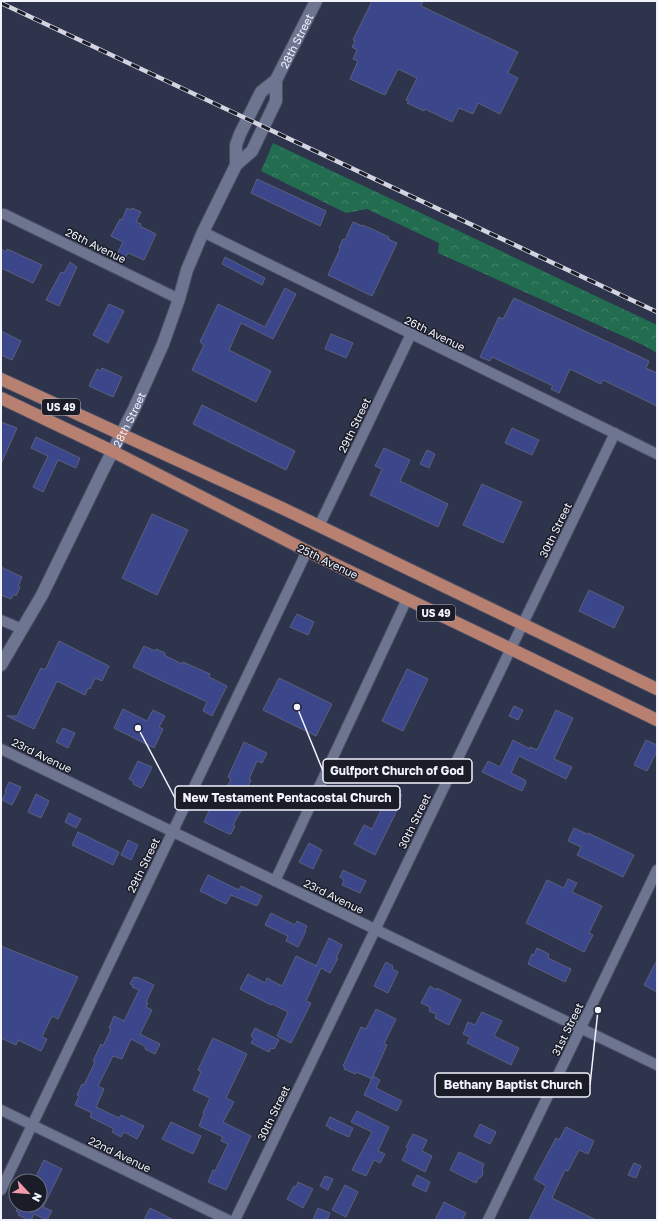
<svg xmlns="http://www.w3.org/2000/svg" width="658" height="1221" font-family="'Golos Text',sans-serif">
  <defs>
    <pattern id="forest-crowns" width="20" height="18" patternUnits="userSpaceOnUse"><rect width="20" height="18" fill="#226d4f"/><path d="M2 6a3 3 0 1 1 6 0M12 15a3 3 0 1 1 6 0" fill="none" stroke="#438269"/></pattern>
  </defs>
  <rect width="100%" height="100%" fill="#2f344d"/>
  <path fill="url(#forest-crowns)" d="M273,143L657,325V353L645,346L438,253L439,243L367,209L346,213L261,171Z"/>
  <g fill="#3c468b" stroke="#5a607c">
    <path d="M372,1H423L421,6L518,52L508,73L518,78L500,114L478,103L473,114L459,108L452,122L425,109L424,111L407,103L409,101L406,100L417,78L398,69L385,95L350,79L358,61L353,59L357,50L352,47L355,41L353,40Z"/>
    <path d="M257,179L326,211L320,226L251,193Z"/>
    <path d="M127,208L131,210L132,208L141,212L136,222L141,224L140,226L156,234L144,260L128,253L124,260L116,256L123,242L111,236L120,219L122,220Z"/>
    <path d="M353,222L362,226V225L372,229L389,237L388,239L397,243L372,296L328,275L340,249L339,248L343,239L345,240Z"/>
    <path d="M1,249L6,252L7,249L42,265L33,283L1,268Z"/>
    <path d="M225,257L265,278L262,285L222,264Z"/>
    <path d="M70,262L77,267L59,306L46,300L61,272L64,273Z"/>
    <path d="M285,288L296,294L273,339L241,323L229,350L271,371L256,402L192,370L204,345L200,342L218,304L265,327Z"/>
    <path d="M514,298L649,361L646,368L657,373V406L603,380L601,384L570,369L559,393L551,389L553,386L492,357L490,361L480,357L499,317L503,319Z"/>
    <path d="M109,304L124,311L108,343L93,335Z"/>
    <path d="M1,331L21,341L12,360L1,355Z"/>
    <path d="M331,334L353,343L346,358L325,349Z"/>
    <path d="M102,368L122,377L113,397L89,386L97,369L101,371Z"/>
    <path d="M202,405L295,451L286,470L193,424Z"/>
    <path d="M1,422L17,428L1,464Z"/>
    <path d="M512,428L539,440L532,455L505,443Z"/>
    <path d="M36,437L80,458L76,468L58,460L43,492L33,487L48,456L31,448Z"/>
    <path d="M384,448L410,460L400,481L448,504L438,527L370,495L382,469L375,466Z"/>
    <path d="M427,450L435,454L429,468L420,464Z"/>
    <path d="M482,484L522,502L503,543L463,525Z"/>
    <path d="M152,514L188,530L157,595L122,578Z"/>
    <path d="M1,567L22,577L18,586L20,587L16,596L14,594L11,599L1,595Z"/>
    <path d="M589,590L624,607L614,628L579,611Z"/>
    <path d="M297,614L314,622L308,635L290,627Z"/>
    <path d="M59,641L109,666L102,681L95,678L90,689L88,688L85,695L57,681L34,729L7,716H17L41,668L45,670Z"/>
    <path d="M144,646L155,651L156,649L165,653L164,655L182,664L183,662L210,674L209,677L227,686L212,716L203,711L207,702L133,667Z"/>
    <path d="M407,669L428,679L403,731L382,721Z"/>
    <path d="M279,678L332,704L316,736L263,710Z"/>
    <path d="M514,706L523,710L518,720L509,716Z"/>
    <path d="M123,709L147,721L153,710L165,716L159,727L163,729L154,748L114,728Z"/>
    <path d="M556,710L573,718L554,759L572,767L566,779L519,756L511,773L525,780V781L526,782L522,791L482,772L488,761L500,767L513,740L530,749V747L537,750Z"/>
    <path d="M63,728L75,733L68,748L56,742Z"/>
    <path d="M646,740L657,745V751L647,771L634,765Z"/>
    <path d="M244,742L267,753L262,763L257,761L249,779L251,780L237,806L242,809L233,825L235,826L231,834H229L204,822L212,804L217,807L231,779L228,777Z"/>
    <path d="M138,761L152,767L143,786H142L141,788L133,784L134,782L129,779Z"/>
    <path d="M9,782L21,787L12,805L2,800L6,792L5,791Z"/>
    <path d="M383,786L402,795L399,801L401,802L375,855L354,844L364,825L372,829L385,802L377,798Z"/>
    <path d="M36,794L49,801L41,818L28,812Z"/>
    <path d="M69,813L81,819L76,828L65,822Z"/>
    <path d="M574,828L587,834L588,833L634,855L623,877L577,855L581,847L568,841Z"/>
    <path d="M78,832L119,852L113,865L72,845Z"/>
    <path d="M128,840L138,845L131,860L121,855Z"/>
    <path d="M309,843L322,850L313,869L299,862Z"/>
    <path d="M343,870L366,881L360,893L342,885L344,880L340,877Z"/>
    <path d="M208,875L239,890L241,886L262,896L257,906L231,895L226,904L200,891Z"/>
    <path d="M568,879L577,883L572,892L602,906L589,933L593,935L584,952L526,923L547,880L564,888Z"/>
    <path d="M271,913L295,925L297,921L307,926L305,930L306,931L298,947L286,941L288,936L265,925Z"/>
    <path d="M329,938L342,945L336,958H338L330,973L321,968L306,1001L311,1003L291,1043L277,1036L288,1012L272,1004L271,1005L240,989L248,974L265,983L267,978L282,986L296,956L317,966H316Z"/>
    <path d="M1,946L78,977L58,1019L52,1016L42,1037L47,1039L41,1051L18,1040L16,1045L1,1038Z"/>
    <path d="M537,948L549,954L548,958L571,969L565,982L528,964L532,954L534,955Z"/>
    <path d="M657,960V992L644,985Z"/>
    <path d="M386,962L393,966L392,969L398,972L388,993L374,986Z"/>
    <path d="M134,977L137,978V977L154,985L146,1002L148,1003L146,1007L152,1010L140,1034L160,1044L155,1054L145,1049L146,1047L131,1039L122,1059L113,1056L98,1086L104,1089L96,1107L119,1118L121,1115L144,1126L137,1139L124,1132L121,1137L112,1132L114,1129L90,1117L92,1113L75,1105L79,1096L77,1095L82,1084L84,1085L95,1062L93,1061L101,1044L103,1046L111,1029L109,1028L114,1016L124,1021L139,990L132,987L133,985L130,984Z"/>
    <path d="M430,986L436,990L437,988L461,1000L449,1025L435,1018L436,1014L429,1011L430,1007L421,1003Z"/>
    <path d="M376,1009L396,1019L384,1044L387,1045L372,1079L356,1072L355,1074L344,1069L345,1067L343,1066L361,1027L366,1029Z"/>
    <path d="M482,1012L502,1021L494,1036L519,1048L511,1065L467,1043L470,1037L463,1034L468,1022L475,1025Z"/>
    <path d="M255,1028L279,1040L274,1049L271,1048L269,1052L251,1043L254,1038L251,1036Z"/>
    <path d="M213,1038L247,1054L226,1098L234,1102L223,1122L251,1136L226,1190L208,1182L213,1170L215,1171L228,1144L221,1141L223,1137L199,1126L204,1114L203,1113L210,1098L193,1090L201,1072L198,1070Z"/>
    <path d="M373,1076L380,1080L376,1088L402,1101L397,1111L364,1095Z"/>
    <path d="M357,1111L389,1127L378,1151L385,1154L380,1163L374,1160L366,1176L352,1170L372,1132L351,1122Z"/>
    <path d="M330,1117L353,1128L349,1137L329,1128L330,1127L326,1126Z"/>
    <path d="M171,1122L201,1136L193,1154L162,1139Z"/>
    <path d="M480,1124L496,1132L490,1144L474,1136Z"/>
    <path d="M566,1127L594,1141L588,1154L579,1150L568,1171L565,1170L552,1198L596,1220H529L546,1186L534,1179L556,1138L559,1140Z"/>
    <path d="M413,1134L427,1140L422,1151L432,1156L425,1172L402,1160L408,1148L406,1147Z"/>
    <path d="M459,1152L484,1164L482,1169L483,1173L482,1176L478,1179L476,1183L450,1170Z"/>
    <path d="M44,1160L62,1169L43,1207L52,1211L47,1220L34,1214L31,1220H29L18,1215L19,1213L16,1211L18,1206L16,1205H40V1181H34Z"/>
    <path d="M634,1163L641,1166L636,1178L628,1175Z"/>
    <path d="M417,1175L430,1182L426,1192L412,1185Z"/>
    <path d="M325,1176L333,1179L328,1190L320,1186Z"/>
    <path d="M298,1182L313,1189L303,1208L287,1199L294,1186L296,1187Z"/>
    <path d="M345,1185L358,1192L346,1217L332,1210Z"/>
    <path d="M444,1202L466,1213L462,1220H435Z"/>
    <path d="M150,1208L174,1220H144Z"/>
    <path d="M318,1208L330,1213L327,1220H313Z"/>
  </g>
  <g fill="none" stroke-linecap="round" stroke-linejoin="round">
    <g stroke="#4b4f63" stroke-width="12">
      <g id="street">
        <path d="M1,214H4L179,299"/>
        <path d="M203,232L657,454"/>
        <path d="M319,526L411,334"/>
        <path d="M1,620L22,629"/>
        <path d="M1,749L657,1065"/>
        <path d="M275,881L407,599"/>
        <path d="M1,1110L228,1220"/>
        <path d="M1,1190L307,551"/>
        <path d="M235,1220L615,433"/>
        <path d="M488,1220L657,870"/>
      </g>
    </g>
    <g stroke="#4b4f63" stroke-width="14">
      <g id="secondary">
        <path id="s1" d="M236,165V145L240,134L261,92L276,80L316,1"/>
        <path id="s2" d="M1,665L42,595L103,470L134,409L163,344L179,299L187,270L203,232L236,165L252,151L276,101V80"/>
      </g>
    </g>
    <g stroke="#4b4f63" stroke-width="14">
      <g id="primary">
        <path d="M1,379C95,423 190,465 284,509L657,689"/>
        <path d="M1,398L112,451L307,551L511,649L657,720"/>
      </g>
    </g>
    <use href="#street" stroke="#6e7591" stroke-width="10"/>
    <use href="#secondary" stroke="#6e7591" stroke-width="12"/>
    <use href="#primary" stroke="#b78071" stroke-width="12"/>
    <g stroke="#d2d5e1" stroke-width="4.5">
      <path id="rail" d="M1,3L657,312"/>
    </g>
    <use href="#rail" stroke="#1a1d28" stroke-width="3" stroke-dasharray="9" stroke-linecap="butt"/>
  </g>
  <g text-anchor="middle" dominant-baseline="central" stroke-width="3" stroke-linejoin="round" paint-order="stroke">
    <g fill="#1a1d28" stroke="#b0b3bd" stroke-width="1">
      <rect x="42" y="399" width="38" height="16" rx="3"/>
      <rect x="417" y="605" width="38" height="16" rx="3"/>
    </g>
    <g font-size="10" font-weight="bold" fill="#f1f3fd">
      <text x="61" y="407">US 49</text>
      <text x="436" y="613">US 49</text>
    </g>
    <g font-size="11" fill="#f1f3fd" stroke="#1a1d28">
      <text stroke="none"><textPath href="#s1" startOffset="142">28th Street</textPath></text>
      <text transform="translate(96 245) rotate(26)">26th Avenue</text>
      <text transform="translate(435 333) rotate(26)">26th Avenue</text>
      <text stroke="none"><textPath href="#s2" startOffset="277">28th Street</textPath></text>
      <text transform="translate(354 425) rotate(-64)">29th Street</text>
      <text transform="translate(555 530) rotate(-64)">30th Street</text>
      <text transform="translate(328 561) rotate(26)">25th Avenue</text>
      <text transform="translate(42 755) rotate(26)">23rd Avenue</text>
      <text transform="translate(414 821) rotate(-64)">30th Street</text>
      <text transform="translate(143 865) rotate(-64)">29th Street</text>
      <text transform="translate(334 896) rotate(26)">23rd Avenue</text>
      <text transform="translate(567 1029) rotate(-64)">31st Street</text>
      <text transform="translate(273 1113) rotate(-64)">30th Street</text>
      <text transform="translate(120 1154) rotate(26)">22nd Avenue</text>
    </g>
  </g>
  <path fill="none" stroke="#f1f3fd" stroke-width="1.5" d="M297 707L323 771M138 728L175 798M598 1010L590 1085"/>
  <g fill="#f1f3fd" stroke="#1a1d28" stroke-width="1.5">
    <circle cx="297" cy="707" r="4"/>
    <circle cx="138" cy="728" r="4"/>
    <circle cx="598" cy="1010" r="4"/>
  </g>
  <g fill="#1a1d28" stroke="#f1f3fd" stroke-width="1.5">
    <rect x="323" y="759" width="149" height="24" rx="4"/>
    <rect x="175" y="786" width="225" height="24" rx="4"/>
    <rect x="435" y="1073" width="155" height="24" rx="4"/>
  </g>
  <g font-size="12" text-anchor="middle" font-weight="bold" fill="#f1f3fd">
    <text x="397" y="775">Gulfport Church of God</text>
    <text x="287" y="802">New Testament Pentacostal Church</text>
    <text x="513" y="1089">Bethany Baptist Church</text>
  </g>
  <rect width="658" height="1221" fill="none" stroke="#f1f3fd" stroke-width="4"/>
  <g transform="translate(28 1193) rotate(116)"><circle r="19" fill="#1a1d28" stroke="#70737d"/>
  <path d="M0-3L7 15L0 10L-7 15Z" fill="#f39aab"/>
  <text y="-6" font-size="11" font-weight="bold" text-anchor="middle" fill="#f1f3fd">N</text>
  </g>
</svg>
